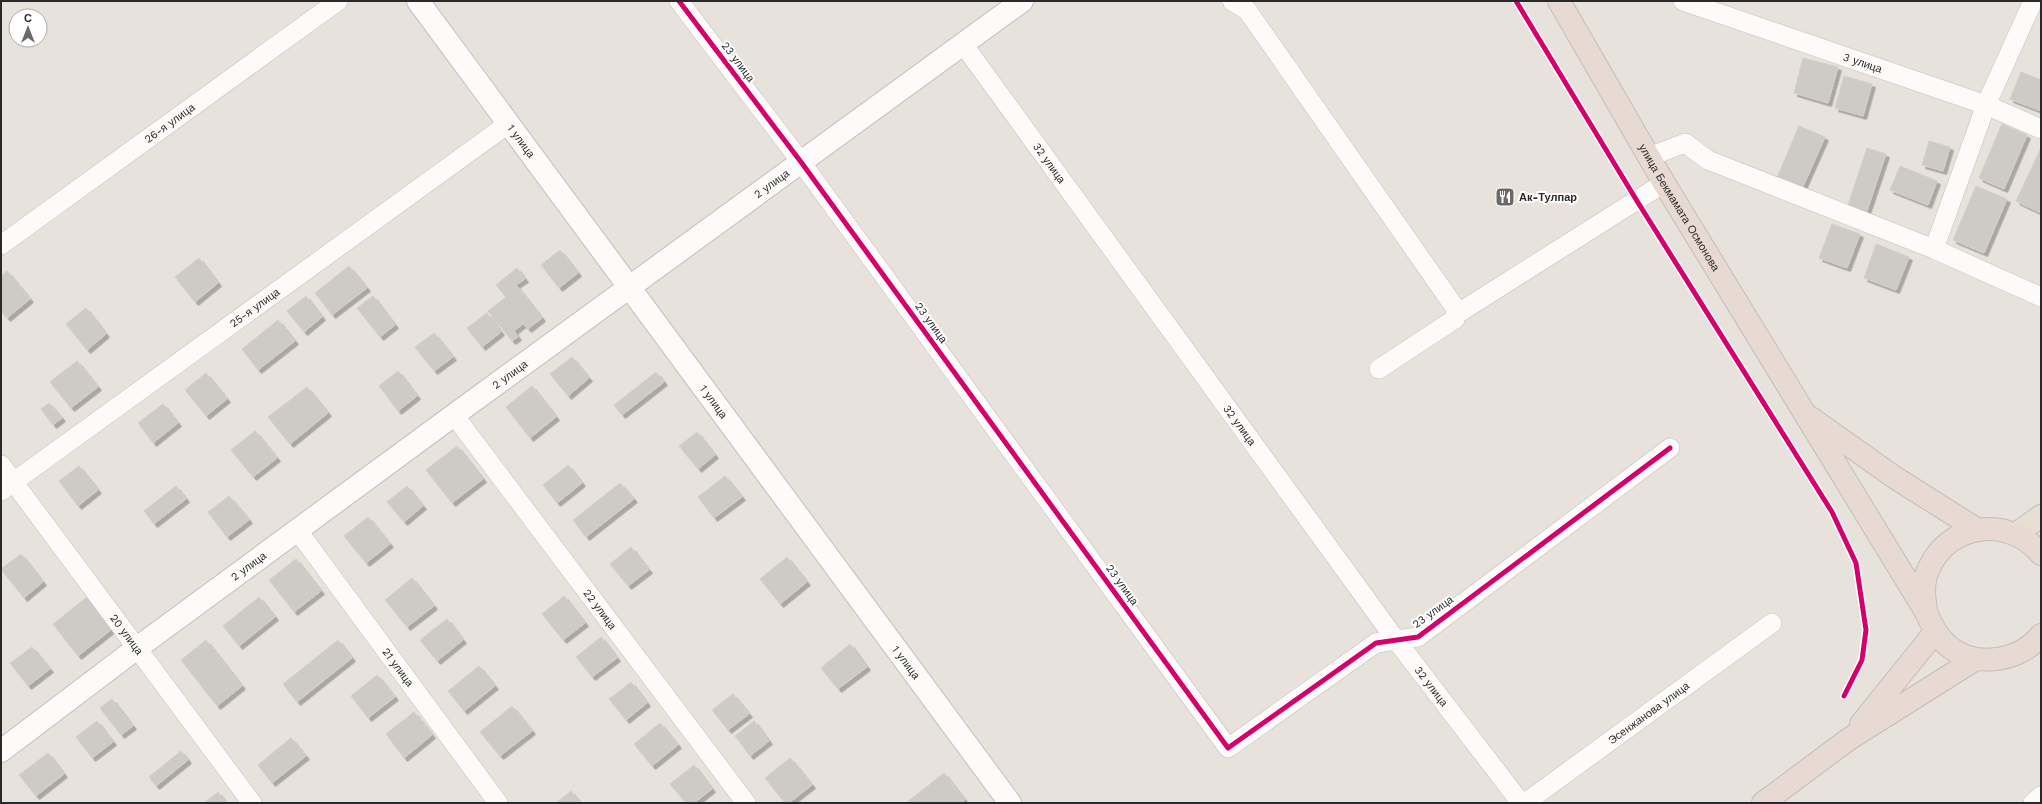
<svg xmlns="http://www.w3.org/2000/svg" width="2042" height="804" font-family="'Work Sans',sans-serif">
  <defs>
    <filter id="shadow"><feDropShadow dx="3.5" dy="3.5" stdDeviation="0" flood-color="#0004"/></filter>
  </defs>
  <rect width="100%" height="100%" fill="#e8e2dd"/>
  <g fill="#cecbc7" stroke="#d3ceca" filter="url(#shadow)">
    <path d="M1803,58L1838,67L1828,103L1794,93Z"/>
    <path d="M2021,72L2041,80V111L2010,99Z"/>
    <path d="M1844,76L1872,84L1863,116L1835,108Z"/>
    <path d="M2002,124L2027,135L2004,189L1979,178Z"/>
    <path d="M1799,126L1825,137L1801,191L1776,180Z"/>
    <path d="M1929,141L1950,147L1943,171L1922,165Z"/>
    <path d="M1867,148L1886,154L1866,214L1847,208Z"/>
    <path d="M2041,148V213L2016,201Z"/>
    <path d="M1900,166L1937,181L1928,205L1890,190Z"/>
    <path d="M1976,186L2007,199L1984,253L1953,240Z"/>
    <path d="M1832,224L1860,234L1847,268L1819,258Z"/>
    <path d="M1876,244L1909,257L1896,290L1864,278Z"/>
    <path d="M560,250L578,273L559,288L541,265Z"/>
    <path d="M199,258L218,283L195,302L175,277Z"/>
    <path d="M349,266L367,288L332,315L315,293Z"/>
    <path d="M517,268L525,279L516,285L542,318L528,329L523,324L514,331L518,337L512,341L488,311L506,297L496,285Z"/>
    <path d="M7,271L30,299L7,318L1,311V276Z"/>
    <path d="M306,296L322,317L304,332L287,311Z"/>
    <path d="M373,296L395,325L380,337L357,308Z"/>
    <path d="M86,308L106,334L87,350L66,324Z"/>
    <path d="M487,313L501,332L482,347L467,328Z"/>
    <path d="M278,320L295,341L258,370L242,349Z"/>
    <path d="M434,333L453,357L434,371L415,347Z"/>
    <path d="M572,357L589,378L568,396L550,374Z"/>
    <path d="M77,361L98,387L71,408L50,382Z"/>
    <path d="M398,371L417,396L398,411L379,386Z"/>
    <path d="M656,372L664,382L622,415L614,405Z"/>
    <path d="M206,373L227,399L206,416L185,390Z"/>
    <path d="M532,386L556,417L530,438L506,407Z"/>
    <path d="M307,387L328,413L290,444L268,417Z"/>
    <path d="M49,403L62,418L53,425L41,409Z"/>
    <path d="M163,404L178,423L153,443L138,423Z"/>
    <path d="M255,431L277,458L253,477L231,450Z"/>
    <path d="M697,432L715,455L698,469L679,446Z"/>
    <path d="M457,446L483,479L452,503L426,470Z"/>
    <path d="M568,465L582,483L557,503L543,485Z"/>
    <path d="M79,466L98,490L78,506L59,481Z"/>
    <path d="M725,476L742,497L714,518L698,497Z"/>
    <path d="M620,483L634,499L586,537L573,520Z"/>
    <path d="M176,486L186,499L154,524L144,511Z"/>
    <path d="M407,486L423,506L404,522L387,502Z"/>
    <path d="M229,496L249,520L227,537L208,512Z"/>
    <path d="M368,517L390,544L366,563L344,536Z"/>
    <path d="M631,547L649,570L628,586L610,564Z"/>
    <path d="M21,554L43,582L24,598L1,569Z"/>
    <path d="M787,557L807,582L780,604L760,579Z"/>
    <path d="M296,559L321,591L294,612L269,580Z"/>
    <path d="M412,578L434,606L407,627L385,600Z"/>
    <path d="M564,596L585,623L563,640L542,614Z"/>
    <path d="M87,597L112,629L78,656L53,624Z"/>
    <path d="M259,597L275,617L239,646L223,626Z"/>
    <path d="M447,619L463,640L437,661L420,640Z"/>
    <path d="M601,637L617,658L592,677L576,657Z"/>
    <path d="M206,640L242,686L217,706L181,660Z"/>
    <path d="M338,640L352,658L297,702L283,684Z"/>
    <path d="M850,644L867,667L838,689L821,668Z"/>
    <path d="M32,647L50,669L28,686L10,663Z"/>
    <path d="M479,666L495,686L464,711L448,691Z"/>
    <path d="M377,675L395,697L368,718L351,696Z"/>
    <path d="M631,682L647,703L626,720L609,699Z"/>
    <path d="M733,694L749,714L728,730L712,710Z"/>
    <path d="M112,699L133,726L121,735L100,708Z"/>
    <path d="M512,706L532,731L500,756L480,732Z"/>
    <path d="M414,712L432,735L404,758L386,734Z"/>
    <path d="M97,721L113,742L92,758L76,737Z"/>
    <path d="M754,721L769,741L750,756L735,736Z"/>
    <path d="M660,723L678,745L652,766L634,744Z"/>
    <path d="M291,738L306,756L272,783L258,765Z"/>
    <path d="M181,751L188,760L156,786L149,777Z"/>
    <path d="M48,753L64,774L36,796L19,775Z"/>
    <path d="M790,758L812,785L789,803H785L765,778Z"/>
    <path d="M694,765L712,789L694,803H686L670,784Z"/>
    <path d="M944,773L965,800L962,803H906Z"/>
    <path d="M571,791L580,803H556Z"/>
    <path d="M218,792L226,803H204Z"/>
  </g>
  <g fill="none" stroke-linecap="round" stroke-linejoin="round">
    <g stroke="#c1bfbf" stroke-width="20">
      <g id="street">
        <path d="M679,1L801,162L1228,748L1376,643L1418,637L1670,448"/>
        <path d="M1232,1L1247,10L1456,309L1455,319L1379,369"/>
        <path id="s1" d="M1683,1L1986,105L2041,129"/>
        <path id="s2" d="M963,44L1396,640L1521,803"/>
        <path d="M1649,157L1685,143L1708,160L1934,249L2041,297"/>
        <path id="s3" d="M1,245L338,1"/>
        <path d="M1934,249L1986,105L2033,1"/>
        <path d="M1457,314L1664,183"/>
        <path id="s4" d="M454,415L746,803"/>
        <path id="s5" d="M1,465L252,803"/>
        <path id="s6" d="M1,491L508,124"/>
        <path id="s7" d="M298,531L498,803"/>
        <path id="s8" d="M1525,803L1772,623"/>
        <path d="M2033,803L2041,796"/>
      </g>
    </g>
    <g stroke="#c1bfbf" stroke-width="24">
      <g id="secondary">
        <path id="s9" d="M418,1L1010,803"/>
        <path id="s10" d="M1,751L137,648L454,415L1022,1"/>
      </g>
    </g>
    <g stroke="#c0bebc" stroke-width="24">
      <path id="primary" d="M2016,534L2041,516"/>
    </g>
    <g stroke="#c0bebc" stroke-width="24">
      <g id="highway">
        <path id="s11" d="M1559,1L1664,183L1926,612C1931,624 1936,634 1945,643C1971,669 2019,663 2041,635"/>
        <path d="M1811,418L1894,477L1978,530"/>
        <path d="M1926,611C1924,597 1922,582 1929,568C1950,522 2009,516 2041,554"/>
        <path d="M1861,724L1935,632"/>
        <path d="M1763,803L1849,739L1976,659"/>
      </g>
    </g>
    <use href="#street" stroke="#fcfbfa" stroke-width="19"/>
    <use href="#secondary" stroke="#fcfbfa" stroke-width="22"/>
    <use href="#primary" stroke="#e7dfd1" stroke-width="22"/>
    <use href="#highway" stroke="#e8d9d2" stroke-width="22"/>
    <g stroke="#fff" stroke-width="8">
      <g id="cycleway">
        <path d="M679,1L801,162L1228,748L1376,643L1418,637L1670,448"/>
        <path d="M1516,1L1637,201L1832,512L1856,563L1866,630L1862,660L1844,696"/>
      </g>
    </g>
    <use href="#cycleway" stroke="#d6006c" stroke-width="5"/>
  </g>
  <defs>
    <g id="restaurant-square" transform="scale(1)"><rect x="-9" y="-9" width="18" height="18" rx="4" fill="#6c6a68" stroke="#fff"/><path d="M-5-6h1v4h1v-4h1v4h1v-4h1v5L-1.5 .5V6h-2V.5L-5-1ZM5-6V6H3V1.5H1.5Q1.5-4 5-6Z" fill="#fff"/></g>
  </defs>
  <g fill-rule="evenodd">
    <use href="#restaurant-square" x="1505" y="197"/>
  </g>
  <g text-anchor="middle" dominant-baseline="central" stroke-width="4" stroke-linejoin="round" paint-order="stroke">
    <g font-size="11" fill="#292929" stroke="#fff">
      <text transform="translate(738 62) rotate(53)">23 улица</text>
      <text stroke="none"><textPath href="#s1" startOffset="190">3 улица</textPath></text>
      <text stroke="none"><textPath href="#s3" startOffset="208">26-я улица</textPath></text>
      <text stroke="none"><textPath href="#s9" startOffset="174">1 улица</textPath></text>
      <text stroke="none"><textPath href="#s2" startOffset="147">32 улица</textPath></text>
      <text stroke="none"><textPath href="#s10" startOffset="957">2 улица</textPath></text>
      <text stroke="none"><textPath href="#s11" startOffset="239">улица Бекмамата Осмонова</textPath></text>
      <text stroke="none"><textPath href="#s6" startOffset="313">25-я улица</textPath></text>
      <text transform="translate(931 323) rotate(54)">23 улица</text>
      <text stroke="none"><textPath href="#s10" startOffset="633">2 улица</textPath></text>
      <text stroke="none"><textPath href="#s9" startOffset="498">1 улица</textPath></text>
      <text stroke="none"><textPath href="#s2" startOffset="471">32 улица</textPath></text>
      <text stroke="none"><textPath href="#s10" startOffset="309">2 улица</textPath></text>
      <text transform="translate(1122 585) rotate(54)">23 улица</text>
      <text stroke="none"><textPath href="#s4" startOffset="243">22 улица</textPath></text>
      <text transform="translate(1433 612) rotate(-36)">23 улица</text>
      <text stroke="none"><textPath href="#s5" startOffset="211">20 улица</textPath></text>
      <text stroke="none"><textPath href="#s9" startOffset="822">1 улица</textPath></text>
      <text stroke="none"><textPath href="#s7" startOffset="169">21 улица</textPath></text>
      <text stroke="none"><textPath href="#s2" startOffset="795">32 улица</textPath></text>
      <text stroke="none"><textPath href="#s8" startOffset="153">Эсенжанова улица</textPath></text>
    </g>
    <g font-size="11" font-weight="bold" fill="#292929" stroke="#fff" text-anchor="start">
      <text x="1519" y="197">Ак-Тулпар</text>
    </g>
  </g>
  <rect width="2042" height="804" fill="none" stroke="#292929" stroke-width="4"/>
  <g transform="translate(28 28)"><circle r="19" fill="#ffffff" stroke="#a9a9a9"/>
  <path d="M0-3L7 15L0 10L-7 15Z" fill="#6c6a68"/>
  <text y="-6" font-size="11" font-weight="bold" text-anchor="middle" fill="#292929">С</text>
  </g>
</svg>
